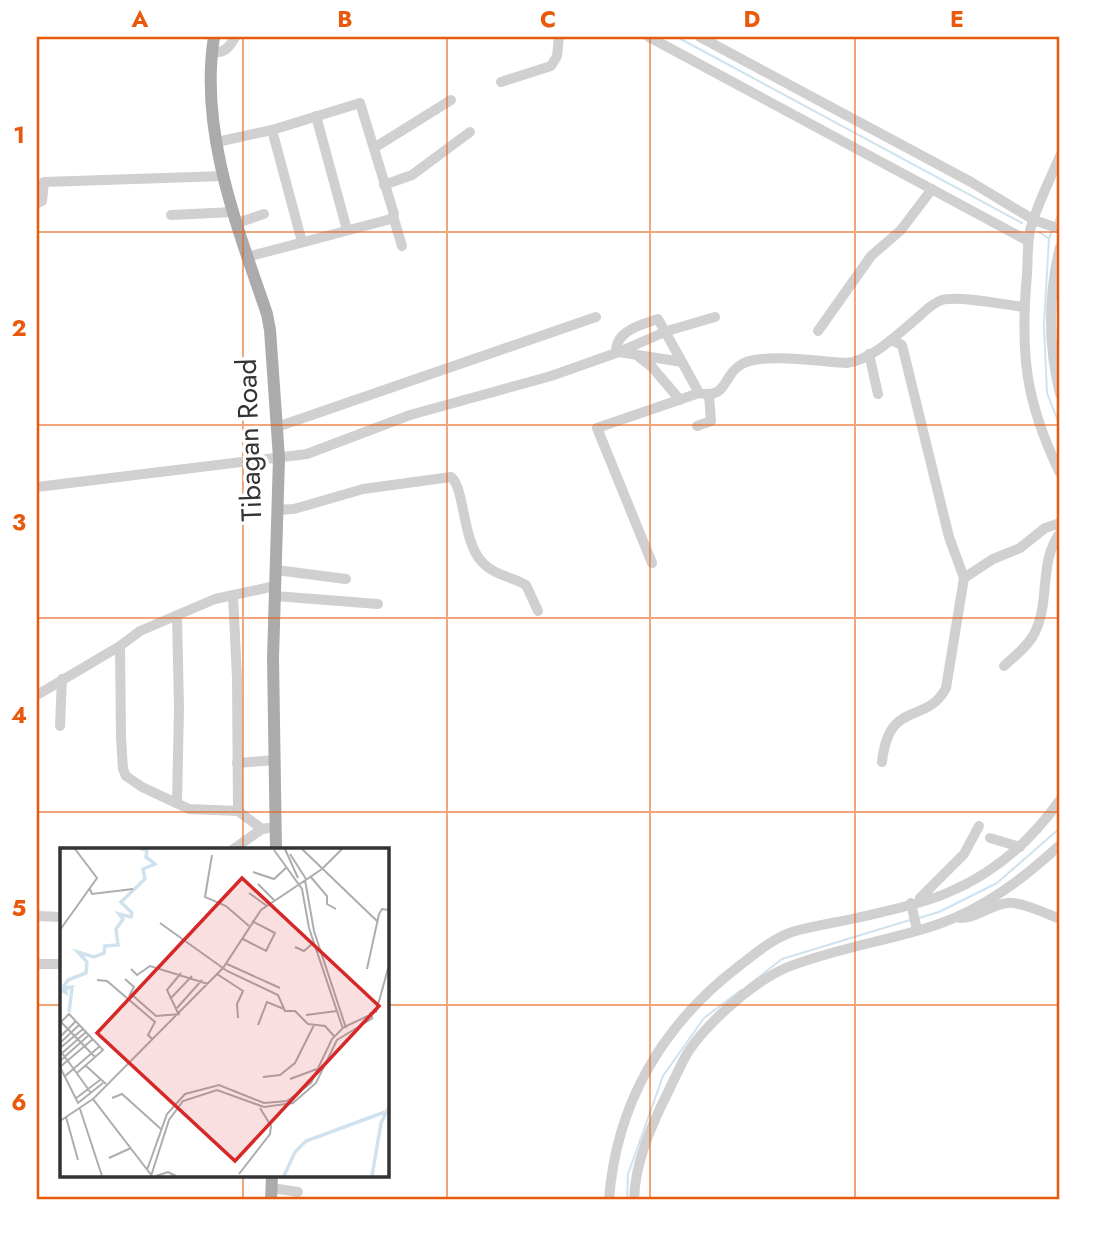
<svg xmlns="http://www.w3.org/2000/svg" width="1097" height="1237" font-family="Jost,sans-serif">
  <rect width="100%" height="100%" fill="#fff"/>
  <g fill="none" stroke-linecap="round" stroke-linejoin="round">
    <g stroke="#cfe2ee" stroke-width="2">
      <path d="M677,37L1022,223"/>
      <path d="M1055,223L1060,209"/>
      <path d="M1052,231L1049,238L1044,325L1047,393L1060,426"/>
      <path d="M1039,232L1048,238"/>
      <path d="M919,918L939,912L997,883L1060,828"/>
      <path d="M746,987L782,959L910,920"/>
      <path d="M627,1200L628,1174L663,1076L704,1018L741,990"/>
    </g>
    <g stroke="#d0d0d0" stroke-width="10">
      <path d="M649,37L1028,241"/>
      <path d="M700,37L971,182L1034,220L1060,229"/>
      <path d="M212,51C223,55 230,47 235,37"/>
      <path d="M501,82L551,66L557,56L559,37"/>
      <path d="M316,116L347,230"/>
      <path d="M272,130L302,242"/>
      <path d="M217,142L272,130L360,103L394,214L391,219L247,257"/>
      <path d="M374,148L451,100"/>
      <path d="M1060,156C1050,180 1036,206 1030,231C1027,245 1028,260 1027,274C1020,353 1025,401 1060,473"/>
      <path d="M384,185L412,175L470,132"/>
      <path d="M37,203L42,201L44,182L224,176"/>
      <path d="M171,215L234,212"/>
      <path d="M393,216L402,246"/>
      <path d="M237,223L264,214"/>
      <path d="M1060,247C1048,296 1048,345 1060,394"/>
      <path d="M818,331L871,256L901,230L932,189"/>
      <path d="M619,352L667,331L715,317"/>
      <path d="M616,353C615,331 640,325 658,319L682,362"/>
      <path d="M869,354L878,394"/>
      <path d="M639,357L652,367L680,400"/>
      <path d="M697,426L711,421L709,395"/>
      <path d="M277,427L596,317"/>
      <path d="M37,487L307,454L410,415L551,376L619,352L682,362L699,393C729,400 722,373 744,363C764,353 823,362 847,363C873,359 897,335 916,319C924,312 932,303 942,300C957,295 1006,305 1024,307"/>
      <path d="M277,510L294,509L363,489L451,477C465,488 462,541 482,562C495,576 511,576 526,585L538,611"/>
      <path d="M652,563L597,428L699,393"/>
      <path d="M276,570L346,579"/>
      <path d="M964,578L993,559L1020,548L1045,528L1060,523"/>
      <path d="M233,595L237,678L238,811"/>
      <path d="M275,596L378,604"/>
      <path d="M120,646L121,737L123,769L126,776L142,787L189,809L238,811L262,829"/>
      <path d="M1004,666C1014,657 1028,646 1034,634C1051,602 1038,563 1060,533"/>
      <path d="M37,695L120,646L140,631L215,599L275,586"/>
      <path d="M60,726L62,679"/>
      <path d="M882,762C889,698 926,726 946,688L964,578L949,537L902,345L891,340"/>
      <path d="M237,763L275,760"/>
      <path d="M177,803L179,708L177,615"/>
      <path d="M990,838L1020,847"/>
      <path d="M232,850L262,829L268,828"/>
      <path d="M920,898L964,854L979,826"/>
      <path d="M911,903L917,930"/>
      <path d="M37,916L61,917"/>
      <path d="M960,918C977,918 990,905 1007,903C1020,901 1047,914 1060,919"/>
      <path d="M37,964H61"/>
      <path d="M272,1188L298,1192"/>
      <path d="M609,1200C616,1104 662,1025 739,966C755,954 772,939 792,932C816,925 841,922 865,916C891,910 921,904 947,893C993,874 1031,841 1060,800"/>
      <path d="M634,1200C635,1161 652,1124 669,1090C675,1078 681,1064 688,1052C709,1021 754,981 788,967C836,948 888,941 936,925C984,909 1024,878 1060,845"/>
    </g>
    <g stroke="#ababab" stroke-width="12">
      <path d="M214,37C199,131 237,226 267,314L270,330L279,458L273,658L276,850"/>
      <path d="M271,1200L272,1176"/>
    </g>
  </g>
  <path fill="none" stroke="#e8590c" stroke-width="2" stroke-opacity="0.55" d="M243,37V850M447,37V1200M650,37V1200M855,37V1200M37,232H1060M37,425H1060M37,618H1060M37,812H1060M37,1005H61M387,1005H1060M243,1176V1200"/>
  <g text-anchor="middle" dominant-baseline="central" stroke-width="7" stroke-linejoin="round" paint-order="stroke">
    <g font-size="28" fill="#333" stroke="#fff">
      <text transform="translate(249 440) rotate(-92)">Tibagan Road</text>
    </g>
  </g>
  <g transform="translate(60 848)">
    <rect width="329" height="329" fill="#fff"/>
    <path fill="none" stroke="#cfe2ee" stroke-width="3.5" d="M9,164L12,139L6,140V145L1,142L8,132L26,125L27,114L18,104L34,109L44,105L45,98L58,97L56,81L63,71L59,66L71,69L72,65L61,54L85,31L83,21L95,16L86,9L87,2L81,1M224,328L235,304L246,293L325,264M312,328L321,275L329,259"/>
    <path fill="none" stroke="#adadad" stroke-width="2" d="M225,1L238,30M242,1L318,74M214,2L242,41L249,80L283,181M230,6L246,31M152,7L145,49L166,58L189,78M193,24L214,31L227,19M250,28L267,48V56L276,61M245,32L254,83L286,180M198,36L214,52M30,41L32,46L73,41M189,45L207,58M100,75L167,123L218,147L225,163H235L248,176L265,178L274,188M0,82L37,30L15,1M183,91L206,103L215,85L192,73M235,99L244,103L253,95M167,116L220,140M71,121L77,127L90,118L148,136M307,121L319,66L322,61L329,62M157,126L183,143L177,156L178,170M65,131L74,139L69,148M37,132L47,133L95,174L88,187L92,191M71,146L96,168L120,166M110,151L132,128M117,160L142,132M118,165L107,142L121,125M309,166L316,164L329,117M246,167L277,163M1,174L35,209M0,175L9,166L43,202L17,225M198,177L207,154L224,161M0,189L16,173M0,195L19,177M0,200L23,181M0,202L31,245M0,207L26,184M0,213L29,187M25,217L46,236M0,219L18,255L43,235M0,219L33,191M4,229L40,198M203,229L220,227L235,215L254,177M230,231L257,221M52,250L62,246L102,282M15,251L40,232M20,261L42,328M6,269L18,312M0,273L33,251M49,310L71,300M87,322L107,266L125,246L159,237L204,255L227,253L251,235L272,191L284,179L310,167L313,170M179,326L210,286L211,278L200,260M91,328L109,272L123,253L157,242L204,259L233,255L256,235L277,192L313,170M92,328L33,251L163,120L201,62L262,21L282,1M96,328L108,324L116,328"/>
    <path fill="#d62828" fill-opacity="0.15" stroke="#d62828" stroke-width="3.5" d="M182,30L319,158L175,313L37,185Z"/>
    <rect width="329" height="329" fill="none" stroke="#333" stroke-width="3.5"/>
  </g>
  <rect width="1097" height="1237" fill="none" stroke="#ffffff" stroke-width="77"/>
  <rect x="38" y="38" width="1020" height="1160" fill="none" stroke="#e8590c" stroke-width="2.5"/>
  <g font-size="23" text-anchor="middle" font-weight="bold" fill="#e8590c">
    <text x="140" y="27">A</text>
    <text x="345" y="27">B</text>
    <text x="548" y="27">C</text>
    <text x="752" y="27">D</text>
    <text x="957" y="27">E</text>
    <text x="19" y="143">1</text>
    <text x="19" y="336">2</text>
    <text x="19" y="530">3</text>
    <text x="19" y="723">4</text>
    <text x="19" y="916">5</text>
    <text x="19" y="1110">6</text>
  </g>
</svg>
